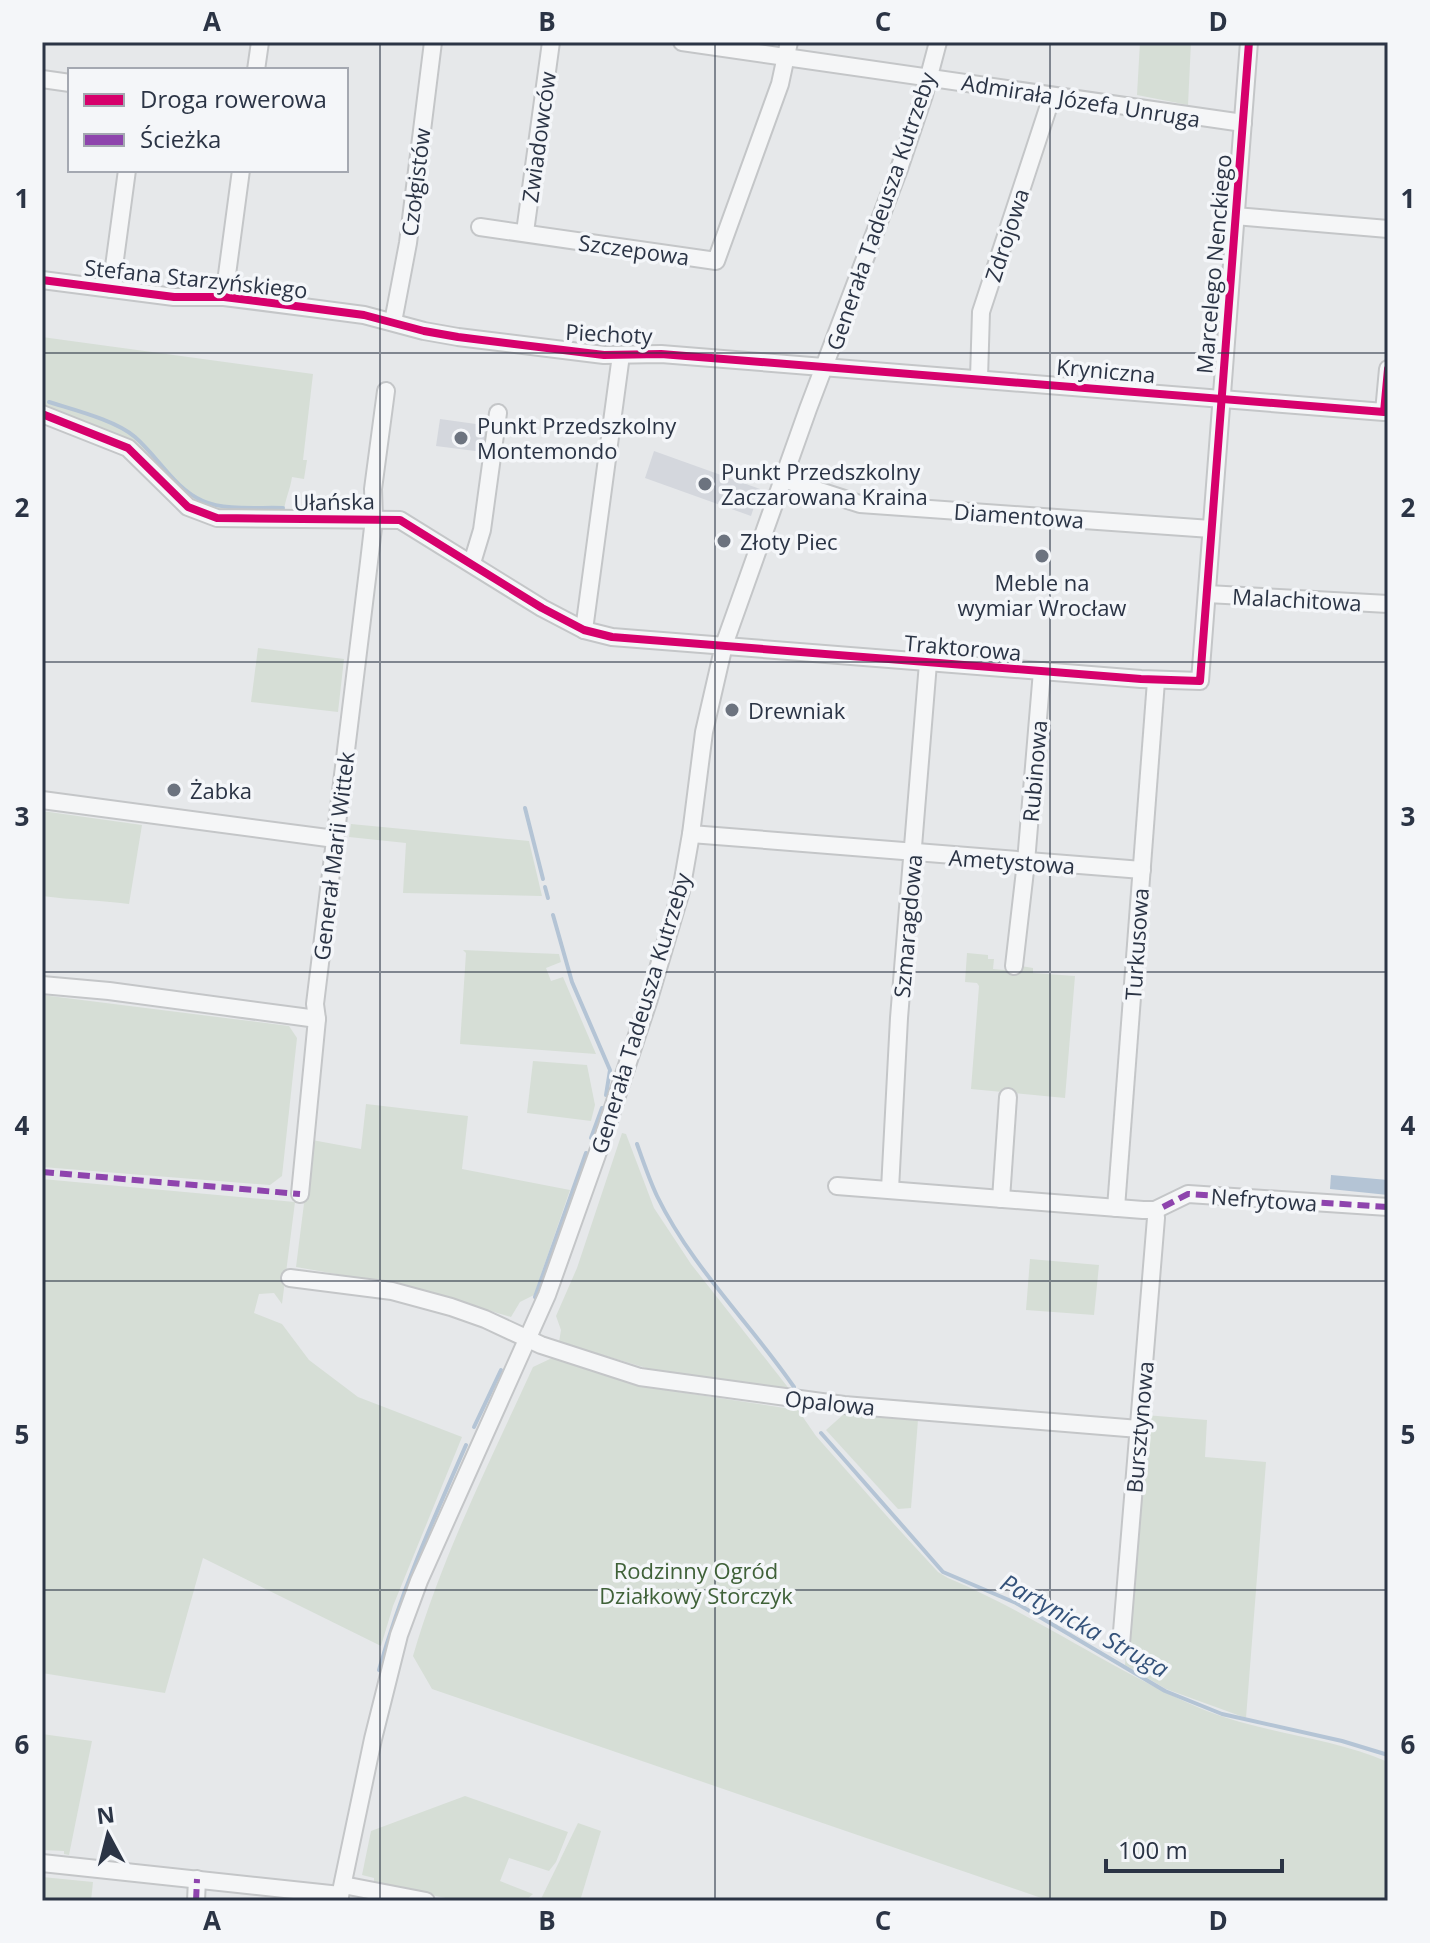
<svg xmlns="http://www.w3.org/2000/svg" width="1430" height="1943" font-family="'Open Sans',sans-serif">
  <rect width="100%" height="100%" fill="#e6e8ea"/>
  <g fill="#d4d7dd">
    <path d="M440,419L483,425L486,431L483,452L436,446Z"/>
    <path d="M654,451L760,489L751,516L645,478Z"/>
  </g>
  <g fill="#d6ded6">
    <path d="M1140,42H1191L1188,105L1137,95Z"/>
    <path d="M42,337L313,374L303,460H307L304,479L292,477C290,491 284,501 284,514L230,513L197,505L119,437L42,407Z"/>
    <path d="M258,648L344,659L338,712L251,702Z"/>
    <path d="M42,811L142,825L129,904C100,900 72,900 42,896Z"/>
    <path d="M351,824L529,841L542,896L403,893L406,843L349,837Z"/>
    <path d="M463,950L559,954L561,962L546,968L551,981L563,977L596,1054L460,1044L466,953Z"/>
    <path d="M967,953L988,955V959H994L993,969L1016,971L1021,966L1033,968V973L1075,976L1065,1098L971,1089L979,986L977,983L965,982Z"/>
    <path d="M42,995L289,1026L297,1038L282,1176L270,1185L42,1167Z"/>
    <path d="M533,1061L587,1065L595,1105L591,1121L527,1113Z"/>
    <path d="M366,1104L468,1116L462,1169L570,1190L534,1295L520,1302L511,1317L405,1286L296,1267L312,1140L361,1149Z"/>
    <path d="M622,1133L626,1134L654,1208L691,1264L790,1390L653,1370L559,1342L561,1330L556,1316L577,1268Z"/>
    <path d="M42,1179L295,1202L282,1304L274,1293L259,1294L254,1313L282,1324L309,1360L358,1397L462,1437L393,1606L381,1646L203,1558L165,1693L42,1673Z"/>
    <path d="M1030,1259L1099,1265L1094,1315L1026,1310Z"/>
    <path d="M552,1358L639,1386L798,1410L816,1436L893,1523L938,1572L948,1578C1038,1616 1117,1674 1207,1711C1266,1734 1330,1737 1388,1762V1901H1050L432,1689L413,1656C442,1556 490,1461 533,1367Z"/>
    <path d="M844,1414L918,1420L911,1508L898,1509L826,1430Z"/>
    <path d="M1145,1415L1207,1420L1205,1457L1266,1462L1246,1718L1166,1689L1125,1665Z"/>
    <path d="M42,1734L92,1741L69,1855L64,1854V1851L42,1850Z"/>
    <path d="M465,1796L568,1832L556,1862L549,1871L509,1858L500,1881L533,1894L525,1901H460L374,1883V1878L362,1875L371,1831Z"/>
    <path d="M578,1823L601,1831L580,1901H540Z"/>
    <path d="M42,1877L93,1882L91,1901H42Z"/>
  </g>
  <path fill="#b4c4d5" d="M1331,1175L1388,1180V1195L1330,1189Z"/>
  <g fill="none" stroke-linecap="round" stroke-linejoin="round">
    <g stroke="#b4c4d5" stroke-width="4">
      <path d="M49,402C74,410 115,420 135,437C158,457 175,489 203,501C226,511 259,507 283,508"/>
      <path d="M525,808L543,879"/>
      <path d="M545,887L548,898"/>
      <path d="M553,915L572,982L610,1070L606,1095"/>
      <path d="M591,1138L602,1108"/>
      <path d="M637,1144C643,1161 649,1179 657,1196C691,1266 750,1323 794,1387"/>
      <path d="M535,1297L586,1153"/>
      <path d="M474,1427L501,1370"/>
      <path d="M821,1433L943,1572L1016,1603L1165,1691L1222,1714L1342,1741L1388,1755"/>
      <path d="M379,1670C401,1591 433,1520 466,1445"/>
    </g>
    <g stroke="#c4c6c8" stroke-width="20">
      <g id="minor">
        <path d="M682,42L1243,123"/>
        <path d="M256,70L260,42"/>
        <path d="M42,79L70,83"/>
        <path d="M1235,216L1388,229"/>
        <path d="M480,227L716,261L780,84L789,42"/>
        <path d="M525,232L551,42"/>
        <path d="M42,280L174,297H224L303,307L364,315L424,331L458,337L604,355L661,354L1384,412L1388,369"/>
        <path d="M111,289L127,170"/>
        <path d="M224,297L241,170"/>
        <path d="M393,322L408,243L433,42"/>
        <path d="M979,378L981,312L1052,96"/>
        <path d="M42,414L128,448L188,507L217,518L400,520L542,608L584,630L612,637L1141,679L1200,681L1249,42"/>
        <path d="M783,479L860,504L1211,529"/>
        <path d="M472,563L482,530L498,413"/>
        <path d="M1207,594L1388,604"/>
        <path d="M584,630L621,355"/>
        <path d="M42,800L335,839"/>
        <path d="M691,834L1142,870"/>
        <path d="M1014,966L1026,862L1042,671"/>
        <path d="M42,985L109,991L317,1019"/>
        <path d="M837,1186L1143,1210H1155L1188,1194L1388,1207"/>
        <path d="M890,1189L899,1018L928,663"/>
        <path d="M300,1194L317,1019L315,1004L369,562L374,519L373,489L386,391"/>
        <path d="M1001,1199L1008,1097"/>
        <path d="M1116,1208L1156,681"/>
        <path d="M290,1278L392,1291L451,1307L485,1319L541,1345L640,1377L844,1405L1139,1429"/>
        <path d="M1121,1644L1156,1218L1155,1210"/>
        <path d="M42,1863L340,1895"/>
        <path d="M343,1885L426,1901"/>
        <path d="M196,1901L197,1879"/>
        <path d="M339,1901L373,1739L399,1635L419,1581L547,1295L604,1135L649,999L681,891L691,834L704,732L724,645L808,409L899,169L924,95L938,42"/>
      </g>
    </g>
    <use href="#minor" stroke="#f5f6f7" stroke-width="16"/>
    <g stroke="#8e44ad" stroke-width="6" stroke-dasharray="12 6" stroke-linecap="butt">
      <path d="M42,1172L300,1194"/>
      <path d="M1163,1207L1188,1194L1388,1207"/>
      <path d="M196,1901L197,1879"/>
    </g>
    <g stroke="#f4f6f9" stroke-width="13">
      <g id="cycleway">
        <path d="M42,280L174,297H224L303,307L364,315L424,331L458,337L604,355L661,354L1384,412L1388,369"/>
        <path d="M42,414L128,448L188,507L217,518L400,520L542,608L584,630L612,637L1141,679L1200,681L1249,42"/>
      </g>
    </g>
    <use href="#cycleway" stroke="#d6006c" stroke-width="8"/>
  </g>
  <path fill="none" stroke="#2b3445" stroke-width="2" stroke-opacity="0.55" d="M380,42V1901M715,42V1901M1050,42V1901M42,353H1388M42,662H1388M42,972H1388M42,1281H1388M42,1590H1388"/>
  <g fill="#6c737f" stroke="#f4f6f9" stroke-width="3">
    <circle cx="461" cy="438" r="8"/>
    <circle cx="705" cy="484" r="8"/>
    <circle cx="724" cy="541" r="8"/>
    <circle cx="1042" cy="556" r="8"/>
    <circle cx="732" cy="710" r="8"/>
    <circle cx="174" cy="790" r="8"/>
  </g>
  <g text-anchor="middle" dominant-baseline="central" stroke-width="7" stroke-linejoin="round" paint-order="stroke">
    <g font-size="22" fill="#2b3445" stroke="#f4f6f9">
      <text transform="translate(1081 100) rotate(9)">Admirała Józefa Unruga</text>
      <text transform="translate(538 137) rotate(-82)">Zwiadowców</text>
      <text transform="translate(415 182) rotate(-83)">Czołgistów</text>
      <text transform="translate(880 211) rotate(-71)">Generała Tadeusza Kutrzeby</text>
      <text transform="translate(1006 235) rotate(-72)">Zdrojowa</text>
      <text transform="translate(634 249) rotate(8)">Szczepowa</text>
      <text transform="translate(1213 264) rotate(-85)">Marcelego Nenckiego</text>
      <text transform="translate(196 278) rotate(6)">Stefana Starzyńskiego</text>
      <text transform="translate(609 333) rotate(3)">Piechoty</text>
      <text transform="translate(1106 370) rotate(5)">Kryniczna</text>
      <text transform="translate(334 501) rotate(-1)">Ułańska</text>
      <text transform="translate(1019 515) rotate(4)">Diamentowa</text>
      <text transform="translate(1297 599) rotate(3)">Malachitowa</text>
      <text transform="translate(963 647) rotate(5)">Traktorowa</text>
      <text transform="translate(1034 771) rotate(-85)">Rubinowa</text>
      <text transform="translate(333 856) rotate(-83)">Generał Marii Wittek</text>
      <text transform="translate(1012 861) rotate(4)">Ametystowa</text>
      <text transform="translate(907 926) rotate(-85)">Szmaragdowa</text>
      <text transform="translate(1136 944) rotate(-86)">Turkusowa</text>
      <text transform="translate(640 1013) rotate(-73)">Generała Tadeusza Kutrzeby</text>
      <text transform="translate(1264 1199) rotate(4)">Nefrytowa</text>
      <text transform="translate(830 1402) rotate(6)">Opalowa</text>
      <text transform="translate(1139 1427) rotate(-85)">Bursztynowa</text>
    </g>
    <g font-size="22" fill="#2b3445" stroke="#f4f6f9" text-anchor="start">
      <text x="477" y="425">Punkt Przedszkolny<tspan x="477" dy="25">Montemondo</tspan></text>
      <text x="721" y="471">Punkt Przedszkolny<tspan x="721" dy="25">Zaczarowana Kraina</tspan></text>
      <text x="740" y="541">Złoty Piec</text>
      <text x="1042" y="582" text-anchor="middle">Meble na<tspan x="1042" dy="25">wymiar Wrocław</tspan></text>
      <text x="748" y="710">Drewniak</text>
      <text x="190" y="790">Żabka</text>
    </g>
    <g font-size="22" fill="#3f6138" stroke="#f4f6f9">
      <text x="696" y="1570">Rodzinny Ogród<tspan x="696" dy="25">Działkowy Storczyk</tspan></text>
    </g>
    <g font-size="24" font-style="italic" fill="#34527a" stroke="#f4f6f9">
      <text transform="translate(1085 1625) rotate(29)">Partynicka Struga</text>
    </g>
  </g>
  <rect width="1430" height="1943" fill="none" stroke="#f4f6f9" stroke-width="88"/>
  <rect x="68" y="68" width="280" height="104" fill="#f4f6f9" stroke="#a4a8b1" stroke-width="2"/>
  <rect x="84" y="94" width="40" height="12" fill="#d6006c" stroke="#a4a8b1" stroke-width="2"/>
  <text x="140" y="108" font-size="24" fill="#2b3445">Droga rowerowa</text>
  <rect x="84" y="134" width="40" height="12" fill="#8e44ad" stroke="#a4a8b1" stroke-width="2"/>
  <text x="140" y="148" font-size="24" fill="#2b3445">Ścieżka</text>
  <g transform="translate(108 1835) rotate(353)" stroke="#f4f6f9" stroke-width="6" paint-order="stroke">
  <path d="M0-6L14 30L0 20L-14 30Z" fill="#2b3445"/>
  <text y="-12" font-size="22" font-weight="bold" text-anchor="middle" fill="#2b3445">N</text>
  </g>
  <path d="M1106 1859v12h176v-12" fill="none" stroke="#2b3445" stroke-width="4"/>
  <text x="1118" y="1859" font-size="24" fill="#2b3445" stroke="#f4f6f9" stroke-width="6" paint-order="stroke">100 m</text>
  <rect x="44" y="44" width="1342" height="1855" fill="none" stroke="#2b3445" stroke-width="3"/>
  <g font-size="26" text-anchor="middle" font-weight="bold" fill="#2b3445">
    <text x="212" y="31">A</text>
    <text x="547" y="31">B</text>
    <text x="883" y="31">C</text>
    <text x="1218" y="31">D</text>
    <text x="22" y="208">1</text>
    <text x="1408" y="208">1</text>
    <text x="22" y="517">2</text>
    <text x="1408" y="517">2</text>
    <text x="22" y="826">3</text>
    <text x="1408" y="826">3</text>
    <text x="22" y="1135">4</text>
    <text x="1408" y="1135">4</text>
    <text x="22" y="1444">5</text>
    <text x="1408" y="1444">5</text>
    <text x="22" y="1754">6</text>
    <text x="1408" y="1754">6</text>
    <text x="212" y="1930">A</text>
    <text x="547" y="1930">B</text>
    <text x="883" y="1930">C</text>
    <text x="1218" y="1930">D</text>
  </g>
</svg>
